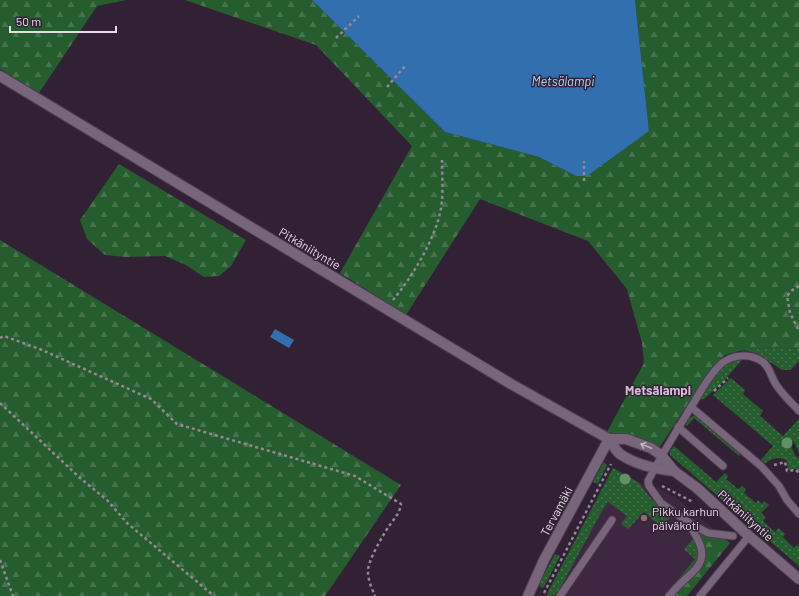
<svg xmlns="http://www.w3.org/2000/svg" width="799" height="596" font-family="Barlow,sans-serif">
  <defs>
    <pattern id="grass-dots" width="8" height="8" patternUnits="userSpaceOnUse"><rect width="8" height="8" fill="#265d2f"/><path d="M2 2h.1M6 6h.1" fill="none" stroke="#46744d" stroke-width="1.8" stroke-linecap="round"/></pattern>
    <pattern id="forest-firs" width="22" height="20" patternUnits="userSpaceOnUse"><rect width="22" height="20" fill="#265d2f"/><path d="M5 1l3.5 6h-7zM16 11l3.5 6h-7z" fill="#46744d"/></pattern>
  </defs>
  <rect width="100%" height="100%" fill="#322135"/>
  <path fill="#3e2841" d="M613,468L638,482L659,488L679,500L730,543L687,596H542L548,592Z"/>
  <g fill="url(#grass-dots)">
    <path d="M773,347L799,349V361L791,370H782L758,354L745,350Z"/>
    <path d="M733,360H742L721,384L704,399H700C708,384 718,370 733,360Z"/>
    <path d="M731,378L745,390L743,394L763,411L760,416L783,436L799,419V453L794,441H792L790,443L795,455L799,459V471L797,469L788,470L787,461C780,455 771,459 765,463L761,460L773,446L713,395Z"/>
    <path d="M696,414L741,453L739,456L694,418L687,426L686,425L687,420Z"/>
    <path d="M674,446L716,482L725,473L728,476L726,479L738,489L742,486L746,489L744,493L756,503L758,500L762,504L764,501L769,505L761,513L766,517L763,521L775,532L779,528L785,534L783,537L794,548L797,545L799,546V566L670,455V451Z"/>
    <path d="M604,462L607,465L598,484L593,482Z"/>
    <path d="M613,468L638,482L652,500L671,517L661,527L644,512L628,529L621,524L627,516L608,502L602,511L558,592L552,596H547L548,592Z"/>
    <path d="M694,538L697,546L699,559L683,579L680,577L695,559L684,549Z"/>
    <path d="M555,554L560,556L544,587L541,588L539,584Z"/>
  </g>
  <g fill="url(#forest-firs)">
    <path d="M0,0H126L97,6L39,93L0,69Z"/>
    <path d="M185,0H312L445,132L539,157L576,176L649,131L635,0H799V349L773,347L739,351L725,355L713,366L659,448L630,436L607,432L644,363L642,343L627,289L588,241L480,199L406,315L340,273L412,146L316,45Z"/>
    <path d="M119,164L246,240L231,266L219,276L204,277L186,265L165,256L126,257L105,255L87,239L80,220Z"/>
    <path d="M0,240L401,485L325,596H0Z"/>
    <path d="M700,533L714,538L722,537L730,543L687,596H673C675,593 678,589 681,586C689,579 705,571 705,559C705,550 701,542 699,534Z"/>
  </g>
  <g fill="#316fae">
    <path d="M312,0H635L649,131L587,176H576L539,157L445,132Z"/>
    <path d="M275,329L294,340L289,348L270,337Z"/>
  </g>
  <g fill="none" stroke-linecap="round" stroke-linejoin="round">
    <g stroke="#4b3c4d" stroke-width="9">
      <g id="lane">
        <path d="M691,407L761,466L779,486L787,500L799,514"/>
        <path d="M678,427L723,466"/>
        <path d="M733,536L708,533L688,522L661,503L649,486L648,481C661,456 676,432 691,407C700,393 708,376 721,364C733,354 750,353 763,362C771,369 771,378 777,386C783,395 792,403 799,411"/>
        <path d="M560,596L612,520"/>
        <path d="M669,596C672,593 675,589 678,586C688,575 706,566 701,548C699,539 692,530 688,522"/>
        <path d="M700,596L749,536"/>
      </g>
    </g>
    <g stroke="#4b3c4d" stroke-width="12">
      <g id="street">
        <path d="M0,76L511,384L609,439C612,444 616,451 620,454C636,465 655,469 674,471"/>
        <path d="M609,439H626L651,448L661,455L674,471L697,488L749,536L799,579"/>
        <path d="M528,596L544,560L609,439"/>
      </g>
    </g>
    <g stroke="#958797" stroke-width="2.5" stroke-dasharray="3 3" stroke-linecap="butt">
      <path d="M336,38L359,16"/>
      <path d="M387,87L406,65"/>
      <path d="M584,181V161"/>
      <path d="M799,286L791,291L787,296L790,313L799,331"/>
      <path d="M393,300C413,276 440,232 442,200C443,187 442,173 442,160"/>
      <path d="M0,338L4,336L42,350L151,399L177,424L355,476L401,504C400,513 394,519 389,526C383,535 367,562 368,572C368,580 372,589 375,596"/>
      <path d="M714,391L728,378"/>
      <path d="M0,403L80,478L107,500L127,523L214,596"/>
      <path d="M774,465L785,462L787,471L796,470L799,473"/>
      <path d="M662,486L693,502"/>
      <path d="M0,560L13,596"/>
      <path d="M544,593L611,464"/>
    </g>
    <use href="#lane" stroke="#79657b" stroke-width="7"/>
    <use href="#street" stroke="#79657b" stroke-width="10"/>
  </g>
  <g fill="#618f69">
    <circle cx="787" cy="443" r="5.5"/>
    <circle cx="625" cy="479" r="5.5"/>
  </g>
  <defs><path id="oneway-shaft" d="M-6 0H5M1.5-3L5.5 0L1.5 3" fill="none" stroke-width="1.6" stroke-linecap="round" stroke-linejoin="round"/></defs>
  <use stroke="#c0b2c2" href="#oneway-shaft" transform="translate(646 446) rotate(-158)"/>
  <circle fill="#8d6e63" stroke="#322135" stroke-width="1.5" cx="644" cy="518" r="4"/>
  <g text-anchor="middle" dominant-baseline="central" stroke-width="3" stroke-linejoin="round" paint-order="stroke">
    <g font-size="12" fill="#e7dbe8" stroke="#322135">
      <text transform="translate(310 248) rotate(31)">Pitkäniityntie</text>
      <text transform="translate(556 511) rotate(-62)">Tervamäki</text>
      <text transform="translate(746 515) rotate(42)">Pitkäniityntie</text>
    </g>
    <g font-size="12" fill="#e7dbe8" stroke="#322135" text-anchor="start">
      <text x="652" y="511">Pikku karhun<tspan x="652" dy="14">päiväkoti</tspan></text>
    </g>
    <g font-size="13" font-style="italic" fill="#b7d6f9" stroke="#322135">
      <text x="563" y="81">Metsälampi</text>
    </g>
    <g font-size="13" font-weight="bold" fill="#d3bcd5" stroke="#322135">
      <text x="658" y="390">Metsälampi</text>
    </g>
  </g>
  <path d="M10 26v6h106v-6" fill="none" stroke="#e7dbe8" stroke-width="2"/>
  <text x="16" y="26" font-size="12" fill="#e7dbe8" stroke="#322135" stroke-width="3" paint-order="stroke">50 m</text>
</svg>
